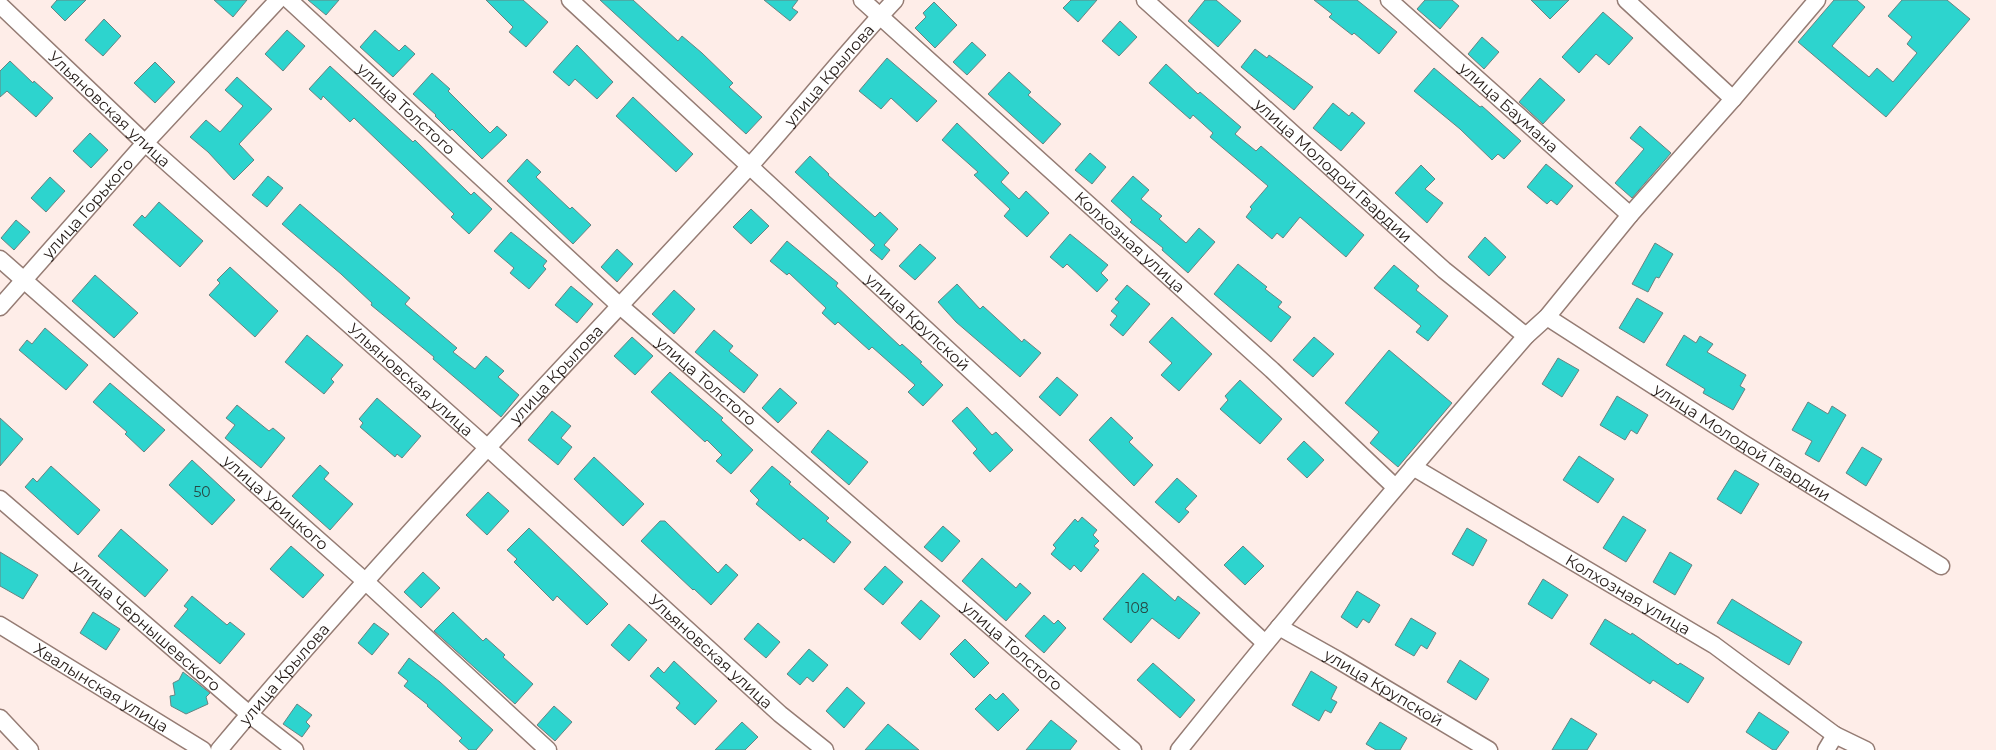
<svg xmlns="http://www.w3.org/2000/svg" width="1996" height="750" font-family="Montserrat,sans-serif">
  <rect width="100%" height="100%" fill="#feede8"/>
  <g fill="#2dd4ce" stroke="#678482">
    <path d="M57,0H86L65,21L51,7Z"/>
    <path d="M214,0H247L233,17Z"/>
    <path d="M308,0H339L326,15Z"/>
    <path d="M486,0H523L548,22L526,47L509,32L513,27Z"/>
    <path d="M600,0H633L678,41L682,36L702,53L733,83L729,87L762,117L746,134Z"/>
    <path d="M764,0H798L792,8L798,12L790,21Z"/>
    <path d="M1071,0H1097L1078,22L1063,8Z"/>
    <path d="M1205,0H1216L1241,21L1218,47L1188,21Z"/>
    <path d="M1314,0H1357L1397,32L1379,54L1354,33L1352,35L1329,17L1332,14Z"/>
    <path d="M1425,0H1452L1459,6L1440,29L1417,9Z"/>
    <path d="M1531,0H1569L1550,19Z"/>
    <path d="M1834,0H1857L1865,7L1832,46L1869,77L1877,68L1893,82L1917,53L1907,44L1912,37L1888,16L1902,0H1947L1970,19L1886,117L1798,42Z"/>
    <path d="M934,2L957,25L935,48L915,28L926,17L923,13Z"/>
    <path d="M1603,12L1633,38L1609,65L1596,54L1579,73L1562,57Z"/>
    <path d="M104,19L121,36L103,56L85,40Z"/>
    <path d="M1120,21L1137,37L1119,56L1102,41Z"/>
    <path d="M287,30L305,46L283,71L265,54Z"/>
    <path d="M375,30L399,51L405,45L415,54L393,77L360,47Z"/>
    <path d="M1482,37L1499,52L1484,69L1468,54Z"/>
    <path d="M972,42L986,55L967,75L953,62Z"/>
    <path d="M577,45L613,82L597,99L575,79L569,86L553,72Z"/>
    <path d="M1255,49L1267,58L1269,55L1313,87L1294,110L1241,67Z"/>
    <path d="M887,58L937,101L917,122L891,98L881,109L859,91Z"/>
    <path d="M10,61L33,83L34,81L53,98L36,117L7,91L0,97V71Z"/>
    <path d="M155,62L175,82L155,103L134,83Z"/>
    <path d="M1166,64L1198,94L1200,92L1241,127L1235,134L1256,151L1261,146L1364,235L1346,257L1300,217L1283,238L1277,233L1272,239L1246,217L1252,209L1250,207L1268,186L1210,137L1213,133L1193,115L1190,119L1149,83Z"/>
    <path d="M330,66L413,142L415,140L471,195L474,192L492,209L469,234L451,217L454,214L354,118L350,122L323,96L321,100L309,89Z"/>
    <path d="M1434,68L1480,107L1482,106L1521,141L1504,159L1498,154L1492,160L1460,129L1414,91Z"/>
    <path d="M1009,72L1031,92L1028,95L1061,124L1043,144L988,94Z"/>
    <path d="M432,73L450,89L448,91L490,133L497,126L507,135L482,159L452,129L450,131L435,116L436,115L413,94Z"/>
    <path d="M237,77L272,109L239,144L254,160L234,180L208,152L190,137L206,120L220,132L243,106L225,90Z"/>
    <path d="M1540,78L1565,100L1543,124L1519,102Z"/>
    <path d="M633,97L693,154L676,172L616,116Z"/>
    <path d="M1333,103L1349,116L1352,112L1365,123L1341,151L1313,128Z"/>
    <path d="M957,123L1009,173L1001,182L1019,199L1026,191L1049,213L1027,237L1004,216L1010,209L974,175L978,172L942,140Z"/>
    <path d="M1640,126L1671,153L1632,198L1615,183L1644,149L1630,138Z"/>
    <path d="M90,133L108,150L91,168L73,151Z"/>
    <path d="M1090,153L1106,167L1092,184L1075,170Z"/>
    <path d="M810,156L829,174L828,175L875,217L880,212L898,229L884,245L890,250L882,260L870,250L875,245L795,172Z"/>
    <path d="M527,159L541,172L536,177L570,209L572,207L591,225L573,244L507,181Z"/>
    <path d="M1546,164L1573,186L1557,205L1551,200L1547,204L1527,187Z"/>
    <path d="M1421,165L1435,179L1425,189L1443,203L1427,223L1395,193Z"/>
    <path d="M268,176L283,188L267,207L252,195Z"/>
    <path d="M1133,176L1149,190L1141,199L1162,216L1159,219L1186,243L1199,228L1215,242L1188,273L1162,250L1163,248L1130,222L1132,220L1111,201Z"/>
    <path d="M50,177L65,191L46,212L31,198Z"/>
    <path d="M159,202L203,241L180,267L133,225L142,215L145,218Z"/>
    <path d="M300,204L410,298L405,304L457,348L453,352L475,369L486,356L504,371L498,377L519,395L501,417L433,359L434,357L371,305L372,303L341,274L282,224Z"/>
    <path d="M751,209L769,226L751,244L733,227Z"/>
    <path d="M16,220L30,232L14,250L1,238Z"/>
    <path d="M511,232L547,261L543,266L546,269L529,289L510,273L514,268L494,251Z"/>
    <path d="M1070,234L1108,265L1101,273L1108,280L1097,292L1067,264L1063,268L1050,257Z"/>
    <path d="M1485,237L1506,257L1489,276L1468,257Z"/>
    <path d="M787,241L838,283L836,286L900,346L902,344L922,362L920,363L943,385L923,406L908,392L915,385L872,347L869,350L838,322L835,325L822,313L826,308L789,273L787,275L770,261Z"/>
    <path d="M1655,243L1673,254L1659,278L1656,277L1648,292L1632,284Z"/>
    <path d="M920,244L936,258L915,280L899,266Z"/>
    <path d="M617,249L633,264L617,282L601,267Z"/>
    <path d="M1238,264L1267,287L1265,289L1282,302L1278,307L1291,317L1271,342L1214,294Z"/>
    <path d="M1394,265L1419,286L1416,290L1448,316L1428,341L1416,332L1421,326L1374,288Z"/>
    <path d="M230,267L278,311L255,337L209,295L220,283L217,280Z"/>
    <path d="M95,275L138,313L114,338L72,301Z"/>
    <path d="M957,284L980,309L983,306L1022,342L1024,339L1041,353L1020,377L956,322L938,302Z"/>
    <path d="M1127,285L1150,304L1123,336L1110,325L1117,316L1111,311L1119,302L1115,299Z"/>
    <path d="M571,286L593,304L577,323L555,305Z"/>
    <path d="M674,290L695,309L674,334L652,314Z"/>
    <path d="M1637,298L1663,313L1644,343L1619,328Z"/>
    <path d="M1172,317L1212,354L1179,391L1161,375L1172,363L1149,342Z"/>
    <path d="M45,328L88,365L66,390L19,350L27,340L32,344Z"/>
    <path d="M714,330L733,346L729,351L758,375L744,393L695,352Z"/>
    <path d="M307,335L343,365L331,379L334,382L324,394L285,362Z"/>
    <path d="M1684,335L1696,343L1700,336L1713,344L1707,352L1746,375L1740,386L1745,389L1733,410L1703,393L1705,389L1666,365Z"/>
    <path d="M632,337L653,356L635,375L614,356Z"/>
    <path d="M1314,337L1334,354L1313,377L1293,360Z"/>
    <path d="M1389,350L1452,403L1398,467L1370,443L1379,432L1345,403Z"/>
    <path d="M1558,358L1579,370L1562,397L1542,384Z"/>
    <path d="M670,372L723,418L721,420L753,450L731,474L716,461L722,455L707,440L705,442L651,392Z"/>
    <path d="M1057,377L1078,395L1060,416L1039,397Z"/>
    <path d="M1240,380L1282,419L1260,444L1220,409L1228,400L1225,396Z"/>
    <path d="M110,383L165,430L144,452L125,434L127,432L93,402Z"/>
    <path d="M780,388L797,403L778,423L762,408Z"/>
    <path d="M1617,396L1648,415L1637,434L1631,430L1625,440L1600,425Z"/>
    <path d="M377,398L421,436L402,458L397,454L395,457L360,427L363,423L359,419Z"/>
    <path d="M1808,402L1828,414L1832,406L1846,415L1819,462L1805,454L1812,441L1792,430Z"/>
    <path d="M237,405L269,431L273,428L285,438L261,468L225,438L235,425L226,418Z"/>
    <path d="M967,407L992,435L996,432L1013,450L990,472L973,453L977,449L952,421Z"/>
    <path d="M552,411L571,426L561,438L572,447L558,465L528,440Z"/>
    <path d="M1111,417L1133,438L1129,442L1153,465L1134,486L1089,440Z"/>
    <path d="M0,418L23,439L0,466Z"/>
    <path d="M828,430L868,462L849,485L811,452Z"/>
    <path d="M1304,441L1324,460L1307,478L1287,459Z"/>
    <path d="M1862,447L1882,459L1866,486L1846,473Z"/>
    <path d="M1579,456L1614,479L1598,503L1563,480Z"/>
    <path d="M594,457L644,504L623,526L574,479Z"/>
    <path d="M192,460L235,500L212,525L169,485Z"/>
    <path d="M320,465L329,473L324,479L353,504L330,530L292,496Z"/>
    <path d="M51,466L100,510L78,535L25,487L33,478L37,482Z"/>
    <path d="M772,466L791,482L789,484L829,518L826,521L851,542L834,563L803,538L800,541L756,504L759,500L750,491Z"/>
    <path d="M1735,470L1759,484L1741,514L1717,499Z"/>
    <path d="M1177,478L1197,496L1185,509L1189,512L1179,523L1155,502Z"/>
    <path d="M488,492L509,511L487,535L466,515Z"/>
    <path d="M1623,516L1646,530L1626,562L1603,548Z"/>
    <path d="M1082,517L1097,530L1093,535L1099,541L1094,546L1099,550L1081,572L1074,565L1070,570L1051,554L1056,548L1053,545L1075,519L1078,522Z"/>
    <path d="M660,521H665L718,573L726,564L738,575L711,605L694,589L693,590L641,541Z"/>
    <path d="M943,526L960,541L942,562L924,547Z"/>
    <path d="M529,528L608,604L587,625L557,596L553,601L514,562L517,559L507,550Z"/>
    <path d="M1467,528L1487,540L1473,566L1452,554Z"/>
    <path d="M121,529L168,570L145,597L98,556Z"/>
    <path d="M291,546L324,575L303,598L270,569Z"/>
    <path d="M1243,546L1264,566L1245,585L1224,565Z"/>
    <path d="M0,552L38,575L23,599L0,586Z"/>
    <path d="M1670,552L1692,565L1675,595L1653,582Z"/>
    <path d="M982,558L1016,588L1020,583L1031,593L1006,621L962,581Z"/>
    <path d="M885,566L903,582L883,605L864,589Z"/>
    <path d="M423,572L440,588L421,608L404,592Z"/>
    <path d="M1143,573L1175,601L1178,596L1200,613L1179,639L1152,618L1131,643L1103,619Z"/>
    <path d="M1543,579L1568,595L1552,619L1528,604Z"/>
    <path d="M1357,591L1380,605L1369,623L1363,619L1357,628L1341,617Z"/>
    <path d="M192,596L227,625L230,622L245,634L220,664L174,626L188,609L184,606Z"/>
    <path d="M1732,599L1802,642L1789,665L1717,623Z"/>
    <path d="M921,600L940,616L920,640L901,623Z"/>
    <path d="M93,612L120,629L106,650L80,633Z"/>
    <path d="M453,612L483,641L486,638L505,655L503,657L533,684L515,704L434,631Z"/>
    <path d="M1044,615L1054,624L1058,620L1066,628L1044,653L1025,636Z"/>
    <path d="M1411,618L1436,633L1427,649L1421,645L1414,656L1395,645Z"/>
    <path d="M1605,619L1631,635L1632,633L1678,665L1680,663L1704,678L1688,703L1653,680L1650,684L1590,644Z"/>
    <path d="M374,623L389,634L372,655L358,643Z"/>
    <path d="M758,623L780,642L766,658L744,639Z"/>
    <path d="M629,624L647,640L629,661L611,645Z"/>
    <path d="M965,639L989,663L974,678L950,654Z"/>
    <path d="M809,649L828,665L813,682L807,677L800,685L787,674Z"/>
    <path d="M409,658L440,682L493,730L476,750H469L459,741L462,738L427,706L428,705L404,686L408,681L398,673Z"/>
    <path d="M1460,660L1489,679L1476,700L1447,682Z"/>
    <path d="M674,661L717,701L695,725L676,708L680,703L650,676L658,667L664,673Z"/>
    <path d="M1153,663L1195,700L1180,718L1137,680Z"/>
    <path d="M1311,671L1337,687L1331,699L1337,702L1331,713L1325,710L1319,721L1292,705Z"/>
    <path d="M183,672L210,693L206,697L208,704L186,714L171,706L170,696L175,695L173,683L179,680Z"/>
    <path d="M847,687L865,703L844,728L826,711Z"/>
    <path d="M1003,693L1019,710L998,731L975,709L990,694L996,700Z"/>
    <path d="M297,704L312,715L306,722L310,726L302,737L283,724Z"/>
    <path d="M554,706L572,722L555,741L537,725Z"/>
    <path d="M1759,712L1789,732L1776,750H1773L1746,732Z"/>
    <path d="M1571,718L1597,734L1587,750H1552Z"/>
    <path d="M1051,720L1077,741L1070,750H1026Z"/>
    <path d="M742,722L758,737L745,750H715Z"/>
    <path d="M1380,722L1407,738L1400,750H1376L1366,744Z"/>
    <path d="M888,724L919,750H865Z"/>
  </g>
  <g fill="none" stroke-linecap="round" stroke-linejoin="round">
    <g stroke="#957c74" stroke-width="19">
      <g id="minor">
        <path id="s1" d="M289,0L619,305L1133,750"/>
        <path id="s2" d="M570,0L1265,643"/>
        <path id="s3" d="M862,0L1272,370L1395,487"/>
        <path id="s4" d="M1145,0L1444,270L1526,336"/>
        <path id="s5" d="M1389,0L1630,215"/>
        <path d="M1626,0L1733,99"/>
        <path id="s6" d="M0,5L145,143L489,449L780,714L825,750"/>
        <path id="s7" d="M0,259L365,581L548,750"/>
        <path id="s8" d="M0,307L145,143L278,0"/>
        <path id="s9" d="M1547,317L1741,442L1941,566"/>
        <path id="s10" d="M1413,467L1714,645L1835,735L1866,750"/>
        <path id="s11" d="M0,499L249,714L295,750"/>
        <path id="s12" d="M0,625L203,750"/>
        <path id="s13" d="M1279,627L1338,660L1489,750"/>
        <path d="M0,718L30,750"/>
        <path id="s14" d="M219,750C387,549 570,361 748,168C798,113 844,54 895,0"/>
        <path d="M1179,750C1292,609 1408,472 1526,336L1547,317L1630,215L1733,99L1817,0"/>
        <path d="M1826,750L1835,735"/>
      </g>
    </g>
    <use href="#minor" stroke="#fff" stroke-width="16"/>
  </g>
  <g text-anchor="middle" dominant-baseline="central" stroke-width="4" stroke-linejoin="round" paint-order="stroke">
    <g font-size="14" fill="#264844">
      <text x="202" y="492">50</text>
      <text x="1137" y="608">108</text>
    </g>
    <g font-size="16" fill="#231a16" stroke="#fff">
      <text stroke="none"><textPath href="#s14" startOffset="910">улица Крылова</textPath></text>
      <text stroke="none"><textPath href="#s5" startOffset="161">улица Баумана</textPath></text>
      <text stroke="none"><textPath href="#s1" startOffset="160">улица Толстого</textPath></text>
      <text stroke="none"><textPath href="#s6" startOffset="151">Ульяновская улица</textPath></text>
      <text stroke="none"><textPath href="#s4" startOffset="254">улица Молодой Гвардии</textPath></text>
      <text stroke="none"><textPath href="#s8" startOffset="132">улица Горького</textPath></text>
      <text stroke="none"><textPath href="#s3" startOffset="361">Колхозная улица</textPath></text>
      <text stroke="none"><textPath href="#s2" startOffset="474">улица Крупской</textPath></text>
      <text stroke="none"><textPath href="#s14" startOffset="505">улица Крылова</textPath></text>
      <text stroke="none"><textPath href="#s6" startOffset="556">Ульяновская улица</textPath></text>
      <text stroke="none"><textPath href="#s1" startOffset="565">улица Толстого</textPath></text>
      <text stroke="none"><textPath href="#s9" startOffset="232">улица Молодой Гвардии</textPath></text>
      <text stroke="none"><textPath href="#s7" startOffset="368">улица Урицкого</textPath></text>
      <text stroke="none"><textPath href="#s10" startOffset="250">Колхозная улица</textPath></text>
      <text stroke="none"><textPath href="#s11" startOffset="194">улица Чернышевского</textPath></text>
      <text stroke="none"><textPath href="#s1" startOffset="970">улица Толстого</textPath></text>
      <text stroke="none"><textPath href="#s6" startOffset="961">Ульяновская улица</textPath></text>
      <text stroke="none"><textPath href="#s14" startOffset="100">улица Крылова</textPath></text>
      <text stroke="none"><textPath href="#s12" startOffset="119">Хвалынская улица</textPath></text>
      <text stroke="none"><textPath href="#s13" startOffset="121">улица Крупской</textPath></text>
    </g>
  </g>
</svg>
